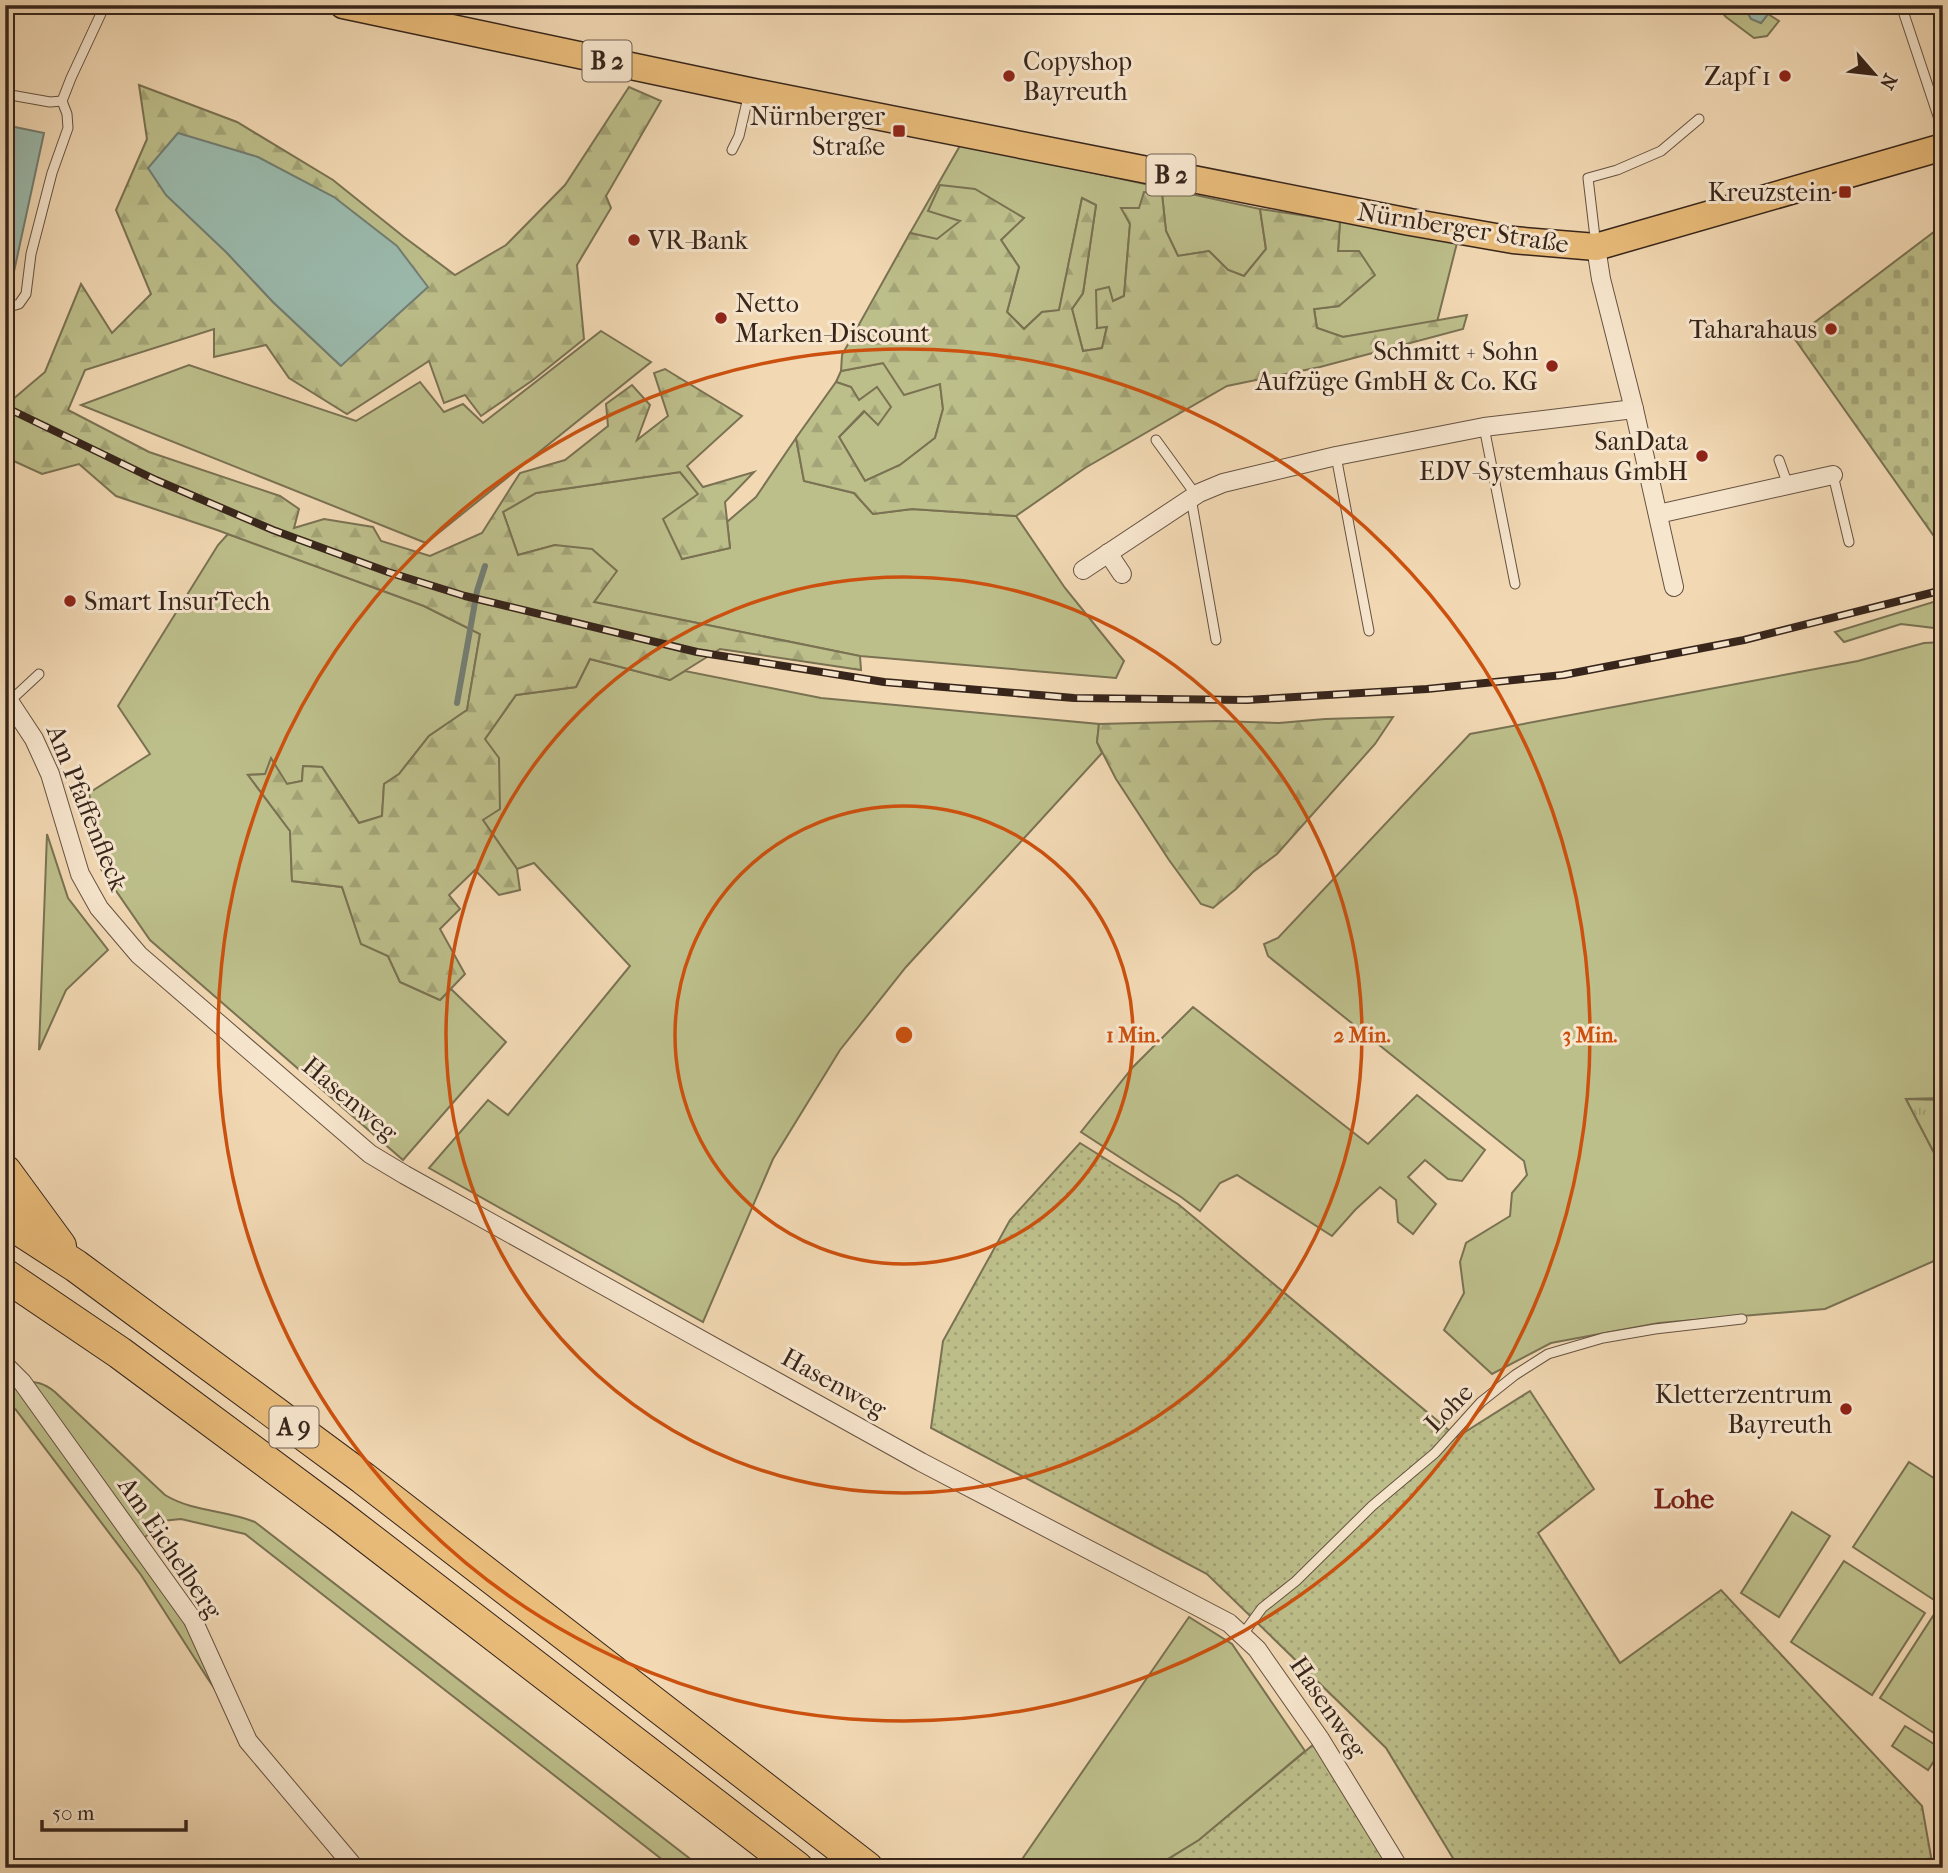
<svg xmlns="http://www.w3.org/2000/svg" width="1948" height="1873" font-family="'IM FELL French Canon',serif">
  <defs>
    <pattern id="forest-firs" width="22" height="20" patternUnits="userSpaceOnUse" patternTransform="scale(1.75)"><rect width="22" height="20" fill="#bdbf8b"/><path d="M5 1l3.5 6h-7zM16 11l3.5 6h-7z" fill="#a3a477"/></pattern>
    <pattern id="cemetery-stones" width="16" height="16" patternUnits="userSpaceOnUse" patternTransform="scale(1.75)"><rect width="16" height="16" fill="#bdbf8b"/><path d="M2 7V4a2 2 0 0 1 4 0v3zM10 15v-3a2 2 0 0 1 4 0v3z" fill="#a3a477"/></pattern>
    <pattern id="park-tufts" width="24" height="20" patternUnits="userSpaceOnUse" patternTransform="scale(1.75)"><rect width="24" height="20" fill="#bdbf8b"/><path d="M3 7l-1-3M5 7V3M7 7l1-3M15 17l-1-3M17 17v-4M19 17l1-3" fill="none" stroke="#a3a477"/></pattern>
    <pattern id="garden-dots" width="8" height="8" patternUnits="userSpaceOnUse" patternTransform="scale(1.75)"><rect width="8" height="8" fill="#bdbf8b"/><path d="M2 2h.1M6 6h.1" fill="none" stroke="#a3a477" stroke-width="1.8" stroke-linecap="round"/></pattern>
  </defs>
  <rect width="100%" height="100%" fill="#f2d9b4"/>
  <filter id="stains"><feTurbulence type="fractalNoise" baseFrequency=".00286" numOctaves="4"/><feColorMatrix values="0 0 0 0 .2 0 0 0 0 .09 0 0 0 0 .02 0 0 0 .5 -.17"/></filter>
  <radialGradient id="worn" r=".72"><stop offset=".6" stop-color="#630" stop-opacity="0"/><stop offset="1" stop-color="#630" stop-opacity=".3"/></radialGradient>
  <g fill="#bdbf8b" stroke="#7a7253" stroke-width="2">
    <path d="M1715,5H1743L1752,19L1761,23L1768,14L1779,21L1767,36L1754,38L1726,17Z"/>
    <path d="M961,144L1260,209L1266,249L1244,276L1228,270L1209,251L1178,256L1166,231L1162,194L1139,208H1122L1130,224L1124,296L1113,301L1097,328L1107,326L1102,348L1083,351L1072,309L1083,293L1096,205L1082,198L1059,311L1042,312L1024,329L1007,312L1019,267L1001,240L1023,218L961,221L937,240L910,233Z"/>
    <path d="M1340,221L1458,239L1437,322L1343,337L1317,328L1314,309L1339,306L1338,251Z"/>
    <path d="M601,331L651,362L426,543L81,405L189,365L356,421L420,382L444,412L463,404L483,423Z"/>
    <path d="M883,363L940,384L943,409L935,438L900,465L865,481L839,437L865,411L851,387L836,382L841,371Z"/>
    <path d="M796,438L804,481L854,493L873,514L912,509L1016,516L1065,588L1124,661L1116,678L860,656L594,602L616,571L555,545L518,555L503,512L536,493L680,472L699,494L682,559L730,548L727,522L756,497Z"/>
    <path d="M228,534L424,606L480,634L467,710L429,736L399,774L384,784L382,816L359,823L322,767L303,766L302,781L287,784L265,774L248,775L290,831L292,881L342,887L361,943L388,956L400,982L440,1000L451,989L506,1042L403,1160L150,940L101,869L89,793L150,754L118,706L218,545Z"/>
    <path d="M1943,599V629L1901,624L1844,642L1835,632Z"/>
    <path d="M1943,642V1098L1906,1099L1943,1170V1257L1825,1309L1659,1323L1551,1343L1492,1374L1444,1330L1464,1293L1460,1262L1466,1243L1510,1216L1512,1193L1527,1175L1524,1161L1268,956L1264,944L1278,938L1470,734L1858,661L1924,643Z"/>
    <path d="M590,659L670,680L685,671L821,698L1099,724L1097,742L1102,753L906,967L840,1050L773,1159L703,1322L429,1168L488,1100L508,1115L630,966L534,863L517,869L482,819L485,739L516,695L576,687Z"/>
    <path d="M47,834L68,898L108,950L66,990L39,1050Z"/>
    <path d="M1193,1007L1368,1144L1417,1095L1485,1150L1462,1181L1448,1179L1425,1160L1408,1177L1436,1204L1413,1234L1398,1222L1396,1200L1380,1187L1355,1210L1332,1236L1237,1175L1220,1183L1200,1211L1181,1197L1081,1132L1133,1067Z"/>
    <path d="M5,1365L22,1382C36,1381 44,1383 55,1392L165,1495C193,1512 226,1510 255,1522L702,1868H673L245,1534L181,1519L162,1521L138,1544L193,1620L239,1724L208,1679L141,1575L16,1410L5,1400Z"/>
    <path d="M1909,1462L1943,1484V1587L1934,1600L1853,1547Z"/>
    <path d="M1792,1512L1830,1536L1779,1617L1741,1593Z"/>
    <path d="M1844,1561L1925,1613L1872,1695L1791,1642Z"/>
    <path d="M1933,1616L1943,1623V1739L1880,1698Z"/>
    <path d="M1189,1617L1232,1644L1305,1751L1199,1840L1153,1868H1016Z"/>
    <path d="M1905,1726L1942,1749L1928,1770L1892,1746Z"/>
  </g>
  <g fill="url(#forest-firs)" stroke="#7a7253" stroke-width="2" fill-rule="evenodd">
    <path d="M139,85L237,122L333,180L404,237L455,275L506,245L565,185L629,87L661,101L606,196L611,208L577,265L584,339L533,380L481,416L465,395L444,403L429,361L347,414L289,378L266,345L214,357V329L85,370L68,410L149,452L280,496L299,509L294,528L324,519L373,527L381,541L430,556L482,533L520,473L565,460L608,426L606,404L632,385L650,405L637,440L668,416L654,373L665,369L742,416L687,466L703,487L754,472L725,502L730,548L682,559L663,519L698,494L680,472L536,493L503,512L518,555L555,545L592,549L617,571L594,602L860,656L861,670L720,649L670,680L590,659L576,687L516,695L485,739L499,758L500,809L483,820L517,869L520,890L499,895L475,870L449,895L460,909L440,929L465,974L440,1000L400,982L388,956L361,944L342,887L292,881L290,831L248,775L265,774L271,758L287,784L302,781L303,766L322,767L359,823L382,816L384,784L399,774L429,736L467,710L480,634L424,606L217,530L116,496L79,464L42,474L5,457V406L45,372L81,284L112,333L151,294L116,210L147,139ZM227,253L341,366L273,302Z"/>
    <path d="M940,185L975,189L1024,218L1001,240L1019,267L1007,312L1024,329L1042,312L1059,310L1082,198L1096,205L1083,293L1072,309L1083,351L1102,348L1107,327L1097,328L1096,290L1109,287L1113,301L1124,296L1130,224L1121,208H1139L1144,192L1162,194L1166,231L1178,256L1209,251L1228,270L1244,276L1266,249L1260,209L1340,221L1338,251H1359L1375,275L1339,306L1314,309L1317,328L1343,337L1467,315L1463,329L1320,367L1227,386L1085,468L1016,516L912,509L873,514L854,493L804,481L796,438L836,382L851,387L859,400L877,387L891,407L878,425L864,411L839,437L865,481L900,465L935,438L943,409L940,384L904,395L883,363L841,371L842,355L910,233L937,239L960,221L928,211Z"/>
    <path d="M1393,717L1375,744L1277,854L1253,872L1236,889L1213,908L1201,904L1169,860L1116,779L1097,742L1099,724L1217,721L1279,723L1325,719Z"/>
  </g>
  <path fill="url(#cemetery-stones)" stroke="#7a7253" stroke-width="2" d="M1943,225V549L1794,338Z"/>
  <path fill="url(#park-tufts)" stroke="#7a7253" stroke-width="2" d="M1906,1099L1943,1100V1170Z"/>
  <g fill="url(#garden-dots)" stroke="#7a7253" stroke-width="2">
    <path d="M1080,1143L1178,1204L1457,1437L1530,1391L1594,1489L1538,1533L1620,1663L1721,1590L1922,1806L1933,1868H1459L1386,1748L1207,1574L931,1428L943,1341L1010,1220Z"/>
    <path d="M1320,1739L1399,1868H1154L1199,1840Z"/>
  </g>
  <g fill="#9bbaad" stroke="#737e73" stroke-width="2">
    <path d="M1743,5H1769L1768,14L1761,23L1751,19Z"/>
    <path d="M5,125L44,133L10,290H5Z"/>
    <path d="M178,133L258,157L334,197L397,246L428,287L341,366L273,302L227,253L166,195L148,168Z"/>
  </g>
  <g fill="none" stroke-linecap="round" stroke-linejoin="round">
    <path stroke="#737e73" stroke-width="6" d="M457,703L477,591L485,566"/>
    <g stroke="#665241" stroke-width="11">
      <g id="service">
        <path d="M1901,5L1943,131"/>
        <path d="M5,94L50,102L62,101"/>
        <path d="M732,150L739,136L749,93"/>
        <path d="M1596,246L1588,178L1617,170L1661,151L1699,119"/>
        <path d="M5,308L19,304L26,294L31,254L52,173L68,128L67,114L62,101L71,78L105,5"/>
        <path d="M1484,427L1515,584"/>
        <path d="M1156,440L1196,495"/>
        <path d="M1336,456L1369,631"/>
        <path d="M1779,460L1788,485"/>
        <path d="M1833,475L1849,542"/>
        <path d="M1191,498L1216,640"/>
        <path d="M10,701L39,674"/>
        <path d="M1243,1634L1262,1608L1296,1581L1372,1506L1435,1453L1481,1402L1515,1375L1548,1354L1603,1338L1655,1329L1742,1319"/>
      </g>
    </g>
    <g stroke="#665241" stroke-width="20">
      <g id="minor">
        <path d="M1596,247L1601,279L1634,409L1674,587"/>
        <path d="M1658,514L1833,475"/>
        <path d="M1108,553L1122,574"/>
        <path d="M1083,570L1199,493L1223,483L1336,456L1484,427L1634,409"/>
        <path d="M5,695L34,739L50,774L80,874L99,908L139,955L370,1154L405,1175L921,1462L1229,1623L1257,1649L1320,1739L1399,1868"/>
        <path d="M5,1365L22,1382L193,1620L248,1741L355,1868"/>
      </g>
    </g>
    <g stroke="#37251b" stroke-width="29">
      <path id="primary" d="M343,5L749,91L1410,222L1513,240L1596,247L1943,147"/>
    </g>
    <g stroke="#37251b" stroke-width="34">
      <g id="motorway">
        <path d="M5,1171L60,1246"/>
        <path d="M5,1220L76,1266L363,1478L867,1868"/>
        <path d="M5,1275L120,1353L341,1517L797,1868"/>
      </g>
    </g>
    <use href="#service" stroke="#f7e6ce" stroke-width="9"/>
    <use href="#minor" stroke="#f7e6ce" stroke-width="18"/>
    <use href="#primary" stroke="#e9bc7a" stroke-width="26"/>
    <use href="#motorway" stroke="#e9bc7a" stroke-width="32"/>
    <g stroke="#37251b" stroke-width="8">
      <path id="rail" d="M5,407L156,480L273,530L388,572L465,596L697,652L884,682L1074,698L1247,700L1427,689L1563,675L1744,640L1943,590"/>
    </g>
    <use href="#rail" stroke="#f7e6ce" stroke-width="5" stroke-dasharray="16" stroke-linecap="butt"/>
  </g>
  <g fill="none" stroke="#cd510e" stroke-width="3.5">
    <circle cx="904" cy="1035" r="229"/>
    <circle cx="904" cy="1035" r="458"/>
    <circle cx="904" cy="1035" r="686"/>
  </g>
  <g fill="#8f2418" stroke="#f7e6ce" stroke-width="2.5">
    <circle cx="1009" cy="76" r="7"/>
    <circle cx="1785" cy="76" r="7"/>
    <rect x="892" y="124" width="14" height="14" rx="3.5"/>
    <rect x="1838" y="185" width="14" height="14" rx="3.5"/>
    <circle cx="634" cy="240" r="7"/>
    <circle cx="721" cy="318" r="7"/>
    <circle cx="1831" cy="329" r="7"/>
    <circle cx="1552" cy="366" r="7"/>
    <circle cx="1702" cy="456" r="7"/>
    <circle cx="70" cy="601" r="7"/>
    <circle cx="1846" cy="1409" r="7"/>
  </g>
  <g text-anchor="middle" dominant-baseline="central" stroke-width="6" stroke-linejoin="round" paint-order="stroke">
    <g fill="#f7e6ce" stroke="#715f51" stroke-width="2">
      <rect x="582.5" y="40.5" width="49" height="41" rx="5"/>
      <rect x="1146.5" y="154.5" width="49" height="41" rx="5"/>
      <rect x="269.5" y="1406.5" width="49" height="41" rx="5"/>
    </g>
    <g font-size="24" font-weight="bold" fill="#37251b">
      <text x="607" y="61">B 2</text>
      <text x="1171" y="175">B 2</text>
      <text x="294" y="1427">A 9</text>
    </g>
    <g font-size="26" fill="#37251b" stroke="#f7e6ce" text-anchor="end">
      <text x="1023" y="61" text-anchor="start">Copyshop<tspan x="1023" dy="30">Bayreuth</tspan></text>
      <text x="1771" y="76">Zapf 1</text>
      <text x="885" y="116">Nürnberger<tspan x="885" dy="30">Straße</tspan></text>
      <text x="1831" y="192">Kreuzstein</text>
      <text x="648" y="240" text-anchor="start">VR-Bank</text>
      <text x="735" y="303" text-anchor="start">Netto<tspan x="735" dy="30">Marken-Discount</tspan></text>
      <text x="1817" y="329">Taharahaus</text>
      <text x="1538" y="351">Schmitt + Sohn<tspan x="1538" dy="30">Aufzüge GmbH &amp; Co. KG</tspan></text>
      <text x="1688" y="441">SanData<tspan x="1688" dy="30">EDV-Systemhaus GmbH</tspan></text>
      <text x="84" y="601" text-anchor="start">Smart InsurTech</text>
      <text x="1832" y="1394">Kletterzentrum<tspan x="1832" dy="30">Bayreuth</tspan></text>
    </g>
    <g font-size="26" fill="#37251b" stroke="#f7e6ce">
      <text transform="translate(1463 228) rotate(9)">Nürnberger Straße</text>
      <text transform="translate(87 808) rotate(68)">Am Pfaffenfleck</text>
      <text transform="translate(350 1099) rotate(40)">Hasenweg</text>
      <text transform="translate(834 1383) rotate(29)">Hasenweg</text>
      <text transform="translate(1449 1408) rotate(-46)">Lohe</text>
      <text transform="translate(170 1548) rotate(56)">Am Eichelberg</text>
      <text transform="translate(1328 1707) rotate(56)">Hasenweg</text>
    </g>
    <g font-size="28" font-weight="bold" fill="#7a1f14" stroke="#f7e6ce">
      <text x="1684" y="1498">Lohe</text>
    </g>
  </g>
  <circle cx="904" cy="1035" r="10" fill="#cd510e" stroke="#f7e6ce" stroke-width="3.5"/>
  <g font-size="21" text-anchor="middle" font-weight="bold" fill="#cd510e" stroke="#f7e6ce" stroke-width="6" stroke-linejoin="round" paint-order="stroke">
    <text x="1133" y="1042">1 Min.</text>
    <text x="1362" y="1042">2 Min.</text>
    <text x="1590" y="1042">3 Min.</text>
  </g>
  <rect width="1948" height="1873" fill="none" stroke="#f2d9b4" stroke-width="28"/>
  <rect x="7" y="7" width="1934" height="1859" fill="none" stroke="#37251b" stroke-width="3.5"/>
  <rect x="14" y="14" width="1920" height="1845" fill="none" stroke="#37251b" stroke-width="2"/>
  <g transform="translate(1874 74) rotate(118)" stroke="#f7e6ce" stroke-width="5" paint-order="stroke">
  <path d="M0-5L12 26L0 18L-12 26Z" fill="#37251b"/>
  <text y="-10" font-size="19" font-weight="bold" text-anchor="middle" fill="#37251b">N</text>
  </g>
  <path d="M42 1820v10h144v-10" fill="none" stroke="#37251b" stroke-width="3.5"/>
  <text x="52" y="1820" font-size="21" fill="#37251b" stroke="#f7e6ce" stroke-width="5" paint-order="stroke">50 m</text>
  <rect width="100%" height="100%" filter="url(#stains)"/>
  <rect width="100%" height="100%" fill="url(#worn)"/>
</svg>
